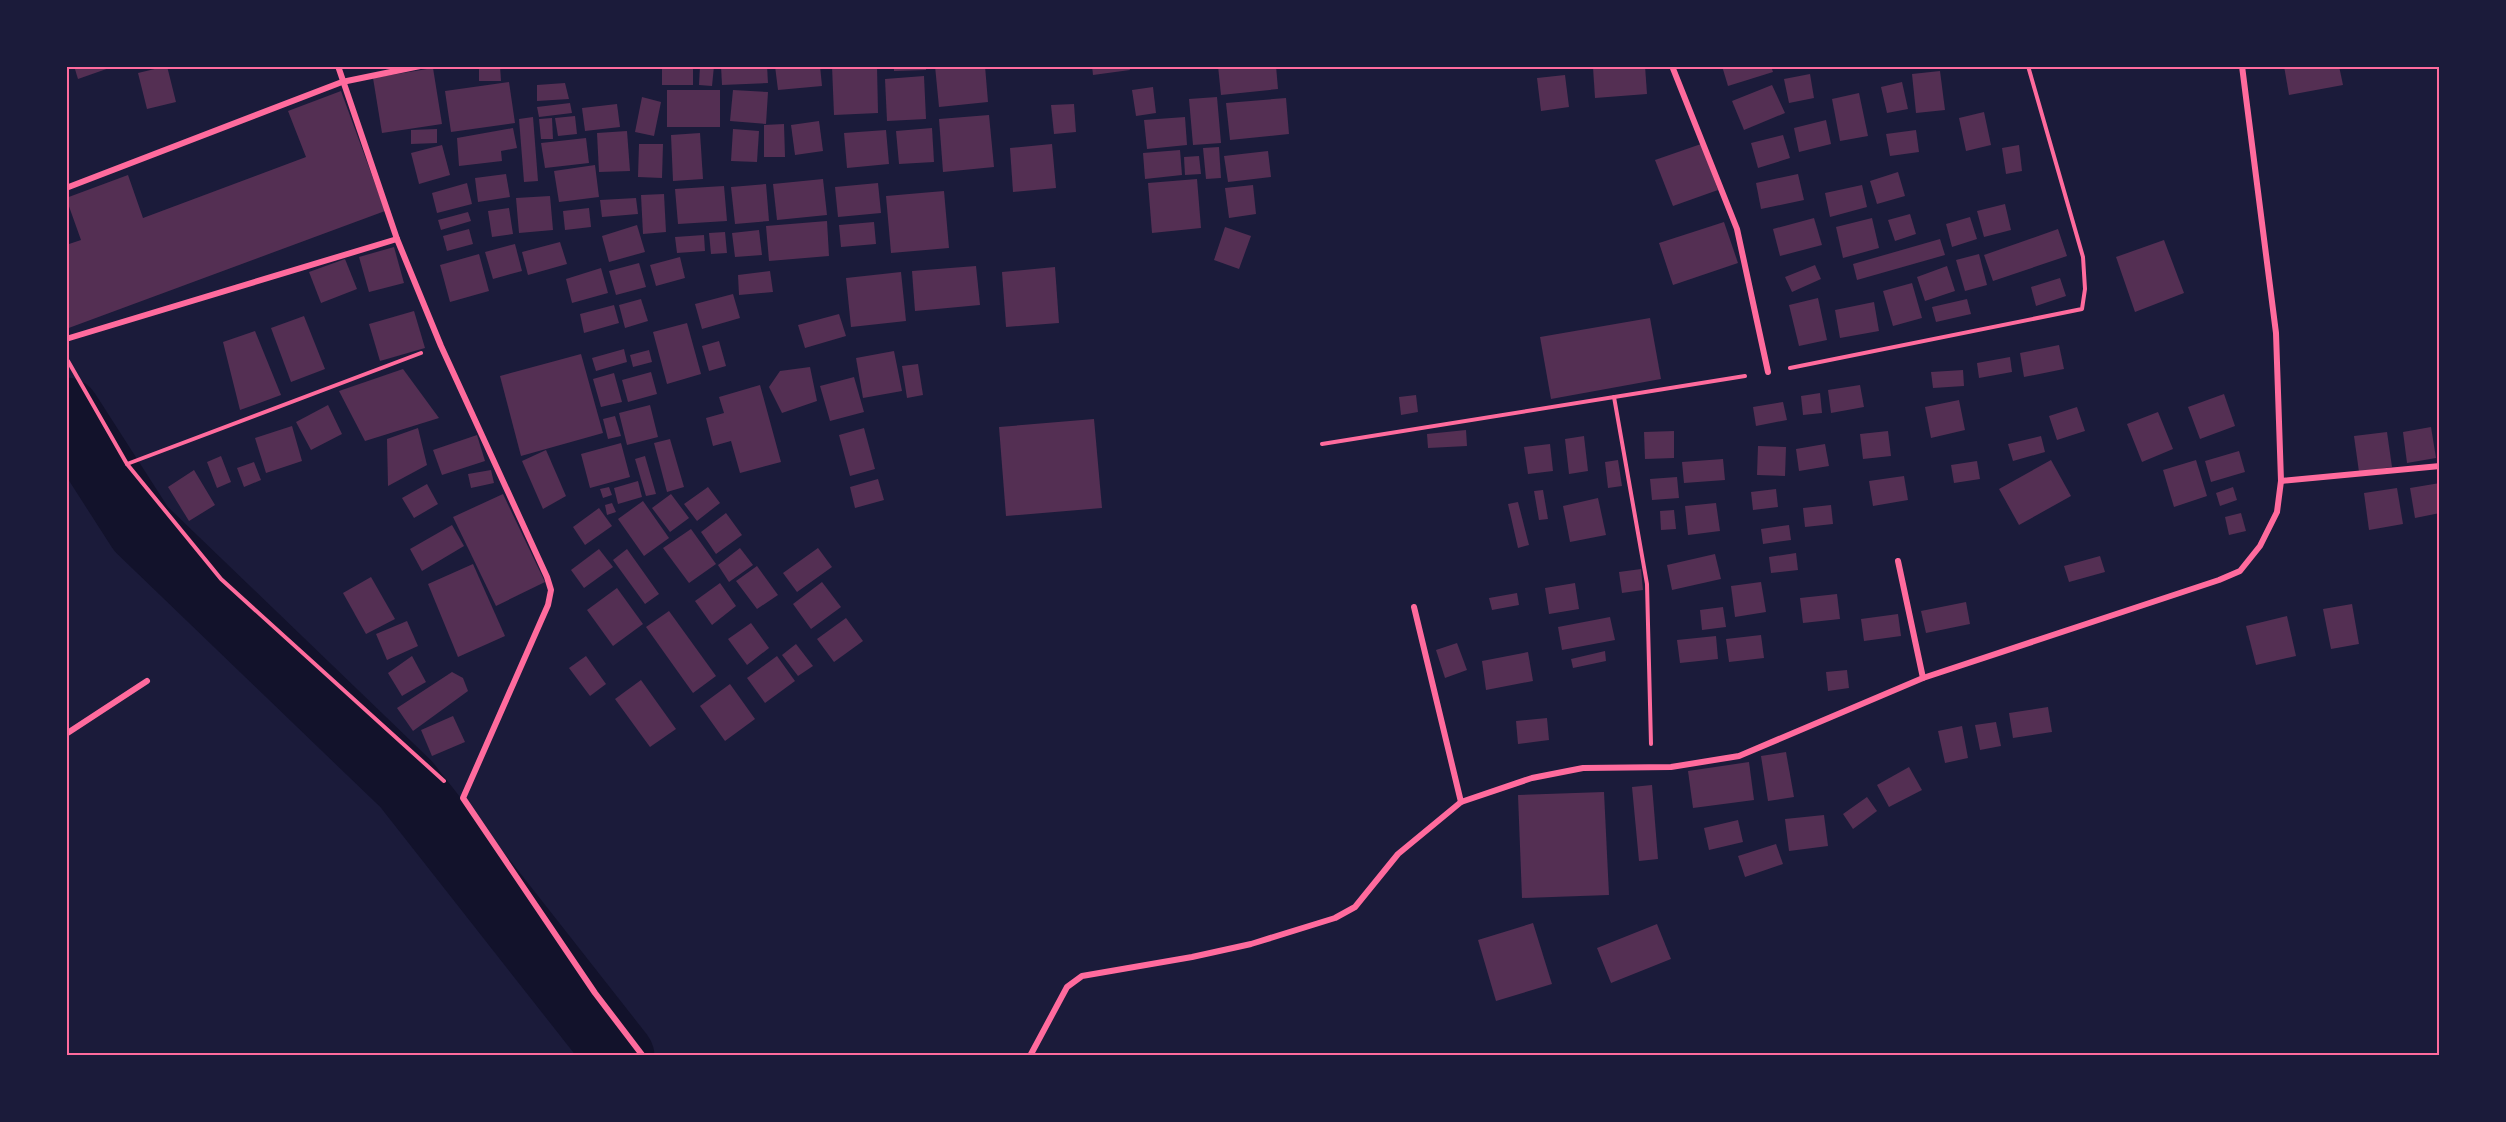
<svg xmlns="http://www.w3.org/2000/svg" width="2506" height="1122" font-family="Signika,sans-serif">
  <rect width="100%" height="100%" fill="#1b1b3a"/>
  <g fill="none" stroke-linecap="round" stroke-linejoin="round">
    <path stroke="#12122b" stroke-width="69" d="M66,412L141,529L406,784L620,1056"/>
  </g>
  <g fill="#542f53">
    <path d="M74,66H115L78,79Z"/>
    <path d="M167,66L176,102L147,109L138,73Z"/>
    <path d="M479,66H500L501,81H479Z"/>
    <rect x="662" y="66" width="31" height="19"/>
    <path d="M700,66H714L712,86L699,85Z"/>
    <path d="M721,66H767L768,83L722,85Z"/>
    <path d="M775,66H820L822,86L778,90Z"/>
    <path d="M832,66H877L878,113L834,115Z"/>
    <path d="M894,66H926V70L894,71Z"/>
    <path d="M935,66H985L988,102L939,107Z"/>
    <path d="M1092,66H1129L1130,70L1093,75Z"/>
    <path d="M1218,66H1276L1278,89L1221,95Z"/>
    <path d="M1645,66L1647,94L1595,98L1593,67Z"/>
    <path d="M1722,66H1771L1773,72L1728,86Z"/>
    <path d="M2284,66H2339L2343,85L2289,95Z"/>
    <path d="M433,68L442,124L382,133L373,78Z"/>
    <path d="M1940,71L1945,110L1916,113L1912,74Z"/>
    <path d="M1810,74L1814,98L1789,103L1784,79Z"/>
    <path d="M1565,75L1569,107L1541,111L1537,78Z"/>
    <path d="M924,76L926,119L887,121L885,79Z"/>
    <path d="M509,82L515,123L451,132L445,91Z"/>
    <path d="M1902,82L1908,109L1887,113L1881,87Z"/>
    <path d="M565,83L569,99L537,101V85Z"/>
    <path d="M1772,85L1785,113L1744,130L1732,101Z"/>
    <path d="M1153,87L1156,113L1136,116L1132,90Z"/>
    <rect x="667" y="90" width="53" height="37"/>
    <path d="M733,90L768,92L766,124L730,121Z"/>
    <path d="M341,91L385,211L66,329V245L81,240L66,198L128,175L143,218L306,157L288,111Z"/>
    <path d="M1859,93L1868,136L1840,141L1832,99Z"/>
    <path d="M642,97L661,102L654,136L635,132Z"/>
    <path d="M1217,97L1221,143L1193,145L1189,99Z"/>
    <path d="M1286,98L1289,134L1230,140L1226,103Z"/>
    <path d="M570,103L572,113L539,117L537,107Z"/>
    <path d="M617,104L620,127L585,131L582,108Z"/>
    <path d="M1074,104L1076,132L1054,134L1051,105Z"/>
    <path d="M1984,112L1991,145L1966,151L1959,118Z"/>
    <path d="M989,115L994,167L943,172L939,119Z"/>
    <path d="M575,116L577,134L558,136L555,118Z"/>
    <path d="M533,117L538,181L524,182L519,119Z"/>
    <path d="M1185,117L1187,145L1147,149L1144,120Z"/>
    <path d="M552,118L553,139H541L539,119Z"/>
    <path d="M1826,120L1831,144L1799,152L1794,128Z"/>
    <path d="M819,121L823,151L795,155L791,125Z"/>
    <path d="M784,124L785,157H764V125Z"/>
    <path d="M513,128L517,148L501,151L502,161L459,166L457,138Z"/>
    <path d="M932,128L934,162L899,164L896,131Z"/>
    <path d="M437,129V143L411,144V130Z"/>
    <path d="M733,129L759,131L757,162L731,161Z"/>
    <path d="M886,130L889,164L847,168L844,133Z"/>
    <path d="M1916,130L1919,152L1890,156L1886,134Z"/>
    <path d="M627,131L630,171L599,172L597,133Z"/>
    <path d="M700,133L703,179L673,181L671,135Z"/>
    <path d="M1783,135L1790,158L1758,168L1751,143Z"/>
    <path d="M586,138L589,163L545,168L541,143Z"/>
    <path d="M639,144H663L662,178L638,177Z"/>
    <path d="M1052,144L1056,188L1013,192L1010,148Z"/>
    <path d="M1701,144L1718,190L1673,206L1655,160Z"/>
    <path d="M442,145L450,175L419,184L411,153Z"/>
    <path d="M2019,145L2022,171L2006,174L2002,148Z"/>
    <path d="M1219,147L1221,178L1206,179L1203,148Z"/>
    <path d="M1180,150L1182,175L1145,179L1143,153Z"/>
    <path d="M1268,151L1271,177L1228,182L1224,156Z"/>
    <path d="M1199,156L1201,174L1185,175L1184,157Z"/>
    <path d="M595,165L599,197L559,202L554,171Z"/>
    <path d="M1898,172L1905,196L1877,204L1870,181Z"/>
    <path d="M506,174L510,197L478,202L475,178Z"/>
    <path d="M1798,174L1804,200L1761,209L1756,183Z"/>
    <path d="M823,179L827,215L777,220L773,184Z"/>
    <path d="M1197,179L1201,228L1152,233L1148,183Z"/>
    <path d="M467,183L472,204L437,213L432,193Z"/>
    <path d="M878,183L881,213L838,217L835,187Z"/>
    <path d="M766,184L769,221L735,224L731,187Z"/>
    <path d="M1253,185L1256,214L1229,218L1225,188Z"/>
    <path d="M1862,185L1867,207L1830,217L1825,193Z"/>
    <path d="M724,186L727,221L678,224L675,189Z"/>
    <path d="M944,191L949,248L891,253L886,196Z"/>
    <path d="M664,194L666,232L643,234L641,195Z"/>
    <path d="M550,196L553,230L519,233L516,198Z"/>
    <path d="M636,198L638,214L602,217L600,200Z"/>
    <path d="M2005,204L2011,230L1984,237L1977,211Z"/>
    <path d="M509,208L513,234L492,237L488,211Z"/>
    <path d="M589,208L591,227L565,230L563,211Z"/>
    <path d="M468,212L471,221L441,230L438,220Z"/>
    <path d="M1910,214L1916,234L1895,241L1888,220Z"/>
    <path d="M1970,217L1977,239L1952,247L1946,224Z"/>
    <path d="M1814,218L1822,245L1780,256L1773,229Z"/>
    <path d="M1872,218L1879,248L1843,258L1836,227Z"/>
    <path d="M827,221L829,256L769,261L766,226Z"/>
    <path d="M874,222L876,244L841,247L839,225Z"/>
    <path d="M1724,222L1738,263L1673,285L1659,243Z"/>
    <path d="M637,225L645,252L609,262L602,236Z"/>
    <path d="M1225,227L1251,236L1239,269L1214,260Z"/>
    <path d="M469,229L473,244L447,251L443,236Z"/>
    <path d="M2058,229L2067,256L1993,281L1984,255Z"/>
    <path d="M759,230L762,255L735,257L732,233Z"/>
    <path d="M725,232L727,253L711,254L709,233Z"/>
    <path d="M704,235L705,251L677,253L675,237Z"/>
    <path d="M1940,239L1945,255L1857,280L1853,264Z"/>
    <path d="M2164,240L2184,293L2135,312L2116,257Z"/>
    <path d="M560,242L567,264L528,275L522,252Z"/>
    <path d="M515,244L522,271L493,279L485,252Z"/>
    <path d="M394,247L404,283L369,292L359,257Z"/>
    <path d="M479,254L489,291L450,302L440,265Z"/>
    <path d="M1979,254L1987,285L1965,291L1956,260Z"/>
    <path d="M680,257L685,278L656,286L650,265Z"/>
    <path d="M345,259L357,289L321,303L309,272Z"/>
    <path d="M639,263L646,287L616,295L609,271Z"/>
    <path d="M1815,265L1821,279L1792,292L1785,277Z"/>
    <path d="M976,266L980,305L915,311L912,271Z"/>
    <path d="M1947,266L1955,291L1925,301L1917,277Z"/>
    <path d="M1055,267L1059,323L1006,327L1002,272Z"/>
    <path d="M601,268L608,293L572,303L566,279Z"/>
    <path d="M770,271L773,292L739,295L738,275Z"/>
    <path d="M901,272L906,321L851,327L846,278Z"/>
    <path d="M2060,278L2066,296L2036,306L2031,287Z"/>
    <path d="M1912,283L1922,318L1893,326L1883,291Z"/>
    <path d="M733,294L740,318L702,329L695,304Z"/>
    <path d="M1818,298L1827,340L1799,346L1789,305Z"/>
    <path d="M641,299L648,321L625,328L619,305Z"/>
    <path d="M1967,299L1971,314L1936,322L1932,307Z"/>
    <path d="M1874,302L1879,331L1840,338L1835,310Z"/>
    <path d="M614,305L619,323L584,333L580,314Z"/>
    <path d="M414,311L425,348L380,361L369,324Z"/>
    <path d="M839,314L846,336L805,348L798,325Z"/>
    <path d="M304,316L325,369L291,382L271,328Z"/>
    <path d="M1650,318L1661,379L1551,399L1540,337Z"/>
    <path d="M687,323L701,374L667,384L653,332Z"/>
    <path d="M255,331L281,395L240,410L223,342Z"/>
    <path d="M719,341L726,366L709,371L702,346Z"/>
    <path d="M2059,345L2064,369L2024,377L2020,353Z"/>
    <path d="M624,349L627,362L596,371L592,358Z"/>
    <path d="M649,350L652,362L633,367L630,355Z"/>
    <path d="M894,351L902,391L863,398L856,358Z"/>
    <path d="M581,354L603,433L521,456L500,376Z"/>
    <path d="M2010,357L2012,372L1979,378L1977,363Z"/>
    <path d="M918,364L923,395L907,398L902,366Z"/>
    <path d="M810,367L817,401L782,413L769,387L780,371Z"/>
    <path d="M403,369L439,418L365,441L339,391Z"/>
    <path d="M1963,370L1964,386L1933,388L1931,372Z"/>
    <path d="M651,372L657,394L628,402L622,380Z"/>
    <path d="M614,373L622,402L601,407L593,379Z"/>
    <path d="M854,377L864,412L830,421L820,386Z"/>
    <path d="M760,385L781,462L740,473L731,441L713,446L706,418L724,413L719,397Z"/>
    <path d="M1860,385L1864,407L1831,413L1828,390Z"/>
    <path d="M1820,393L1822,413L1803,415L1801,396Z"/>
    <path d="M2224,394L2235,426L2200,439L2188,407Z"/>
    <path d="M1416,395L1418,412L1401,415L1399,397Z"/>
    <path d="M1959,400L1965,430L1931,438L1925,407Z"/>
    <path d="M1783,402L1787,420L1756,426L1753,407Z"/>
    <path d="M328,405L342,434L311,450L296,422Z"/>
    <path d="M650,405L658,437L627,445L619,413Z"/>
    <path d="M2077,407L2085,431L2057,440L2049,416Z"/>
    <path d="M2158,412L2173,449L2142,462L2127,424Z"/>
    <path d="M615,416L621,436L608,439L603,419Z"/>
    <path d="M1094,419L1102,508L1006,516L999,427Z"/>
    <path d="M292,426L302,461L266,473L255,438Z"/>
    <path d="M2431,427L2436,458L2407,463L2403,432Z"/>
    <path d="M418,428L427,465L388,486L387,439Z"/>
    <path d="M864,428L875,469L850,476L839,435Z"/>
    <path d="M1466,430L1467,446L1428,448L1427,434Z"/>
    <path d="M1674,431V458L1645,459L1644,432Z"/>
    <path d="M1888,431L1891,456L1863,459L1860,434Z"/>
    <path d="M2387,432L2392,467L2359,472L2354,436Z"/>
    <path d="M477,435L485,461L442,475L433,450Z"/>
    <path d="M1584,436L1588,471L1569,474L1565,439Z"/>
    <path d="M2041,436L2045,452L2013,461L2008,444Z"/>
    <path d="M670,439L684,487L667,492L654,443Z"/>
    <path d="M621,443L630,477L590,488L581,454Z"/>
    <path d="M1550,444L1553,471L1528,474L1524,447Z"/>
    <path d="M1825,444L1829,466L1799,471L1796,449Z"/>
    <path d="M1758,446L1786,447L1785,476L1757,475Z"/>
    <path d="M546,450L566,496L543,509L522,461Z"/>
    <path d="M2239,451L2245,472L2211,482L2205,461Z"/>
    <path d="M221,456L231,482L217,488L207,462Z"/>
    <path d="M645,456L656,494L646,496L635,459Z"/>
    <path d="M1723,459L1725,480L1684,483L1682,462Z"/>
    <path d="M1618,460L1622,486L1608,488L1605,462Z"/>
    <path d="M2051,460L2071,496L2019,525L1999,489Z"/>
    <path d="M2196,460L2207,496L2174,507L2163,470Z"/>
    <path d="M1977,461L1980,479L1954,483L1951,465Z"/>
    <path d="M254,462L261,480L244,487L237,468Z"/>
    <path d="M194,470L215,505L189,521L168,487Z"/>
    <path d="M491,470L494,483L471,488L468,474Z"/>
    <path d="M1904,476L1908,500L1873,506L1869,481Z"/>
    <path d="M1677,477L1679,498L1652,500L1650,479Z"/>
    <path d="M878,479L884,500L855,508L850,487Z"/>
    <path d="M638,481L642,497L618,504L614,488Z"/>
    <path d="M2440,483V513L2415,518L2410,488Z"/>
    <path d="M427,484L438,504L414,518L402,498Z"/>
    <path d="M609,487L612,495L603,498L600,489Z"/>
    <path d="M708,487L720,503L697,521L684,504Z"/>
    <path d="M2233,487L2237,500L2220,506L2216,493Z"/>
    <path d="M2397,488L2403,524L2369,530L2364,493Z"/>
    <path d="M1776,489L1778,507L1753,510L1751,492Z"/>
    <path d="M1543,490L1548,519L1539,520L1534,491Z"/>
    <path d="M503,494L545,582L496,606L453,517Z"/>
    <path d="M671,494L689,518L670,532L652,508Z"/>
    <path d="M1598,498L1606,535L1570,542L1563,506Z"/>
    <path d="M643,501L669,538L644,556L618,519Z"/>
    <path d="M1518,502L1529,545L1518,548L1508,504Z"/>
    <path d="M612,503L616,512L607,515L605,505Z"/>
    <path d="M1716,503L1720,531L1688,535L1685,506Z"/>
    <path d="M1831,505L1833,524L1805,527L1803,508Z"/>
    <path d="M599,508L612,526L585,545L573,527Z"/>
    <path d="M1674,510L1676,529L1661,530L1660,511Z"/>
    <path d="M726,513L742,535L716,554L701,532Z"/>
    <path d="M2241,513L2246,531L2229,535L2225,517Z"/>
    <path d="M452,525L464,546L422,571L410,549Z"/>
    <path d="M1789,525L1791,540L1763,544L1761,529Z"/>
    <path d="M691,529L716,564L689,583L663,548Z"/>
    <path d="M740,548L753,565L729,582L718,565Z"/>
    <path d="M818,548L832,567L797,592L783,573Z"/>
    <path d="M599,549L613,567L584,588L571,570Z"/>
    <path d="M627,549L659,594L645,604L613,560Z"/>
    <path d="M1796,553L1798,570L1771,573L1769,557Z"/>
    <path d="M1715,554L1721,579L1672,590L1667,565Z"/>
    <path d="M2100,556L2105,572L2069,582L2064,566Z"/>
    <path d="M473,564L505,636L458,657L428,584Z"/>
    <path d="M757,566L778,595L757,609L736,581Z"/>
    <path d="M1641,569L1643,590L1622,593L1619,572Z"/>
    <path d="M371,577L395,619L366,634L343,593Z"/>
    <path d="M822,582L841,607L811,629L793,604Z"/>
    <path d="M1761,582L1766,612L1735,617L1731,586Z"/>
    <path d="M720,583L736,606L712,625L695,601Z"/>
    <path d="M1575,583L1579,609L1549,614L1545,588Z"/>
    <path d="M617,588L643,624L613,646L587,610Z"/>
    <path d="M1517,593L1519,605L1492,610L1489,598Z"/>
    <path d="M1837,594L1840,619L1803,623L1800,598Z"/>
    <path d="M1966,602L1970,624L1926,633L1921,611Z"/>
    <path d="M2352,604L2359,644L2331,649L2323,609Z"/>
    <path d="M1723,607L1726,627L1702,630L1700,610Z"/>
    <path d="M669,611L716,676L693,693L646,627Z"/>
    <path d="M1898,614L1901,636L1864,641L1861,619Z"/>
    <path d="M2287,616L2296,656L2256,665L2246,626Z"/>
    <path d="M1610,617L1615,640L1562,650L1558,627Z"/>
    <path d="M846,618L863,641L834,662L817,639Z"/>
    <path d="M407,621L418,646L387,660L376,634Z"/>
    <path d="M751,623L769,648L747,665L728,639Z"/>
    <path d="M1761,635L1764,658L1729,662L1726,639Z"/>
    <path d="M1716,636L1718,659L1680,663L1677,640Z"/>
    <path d="M1457,643L1467,670L1445,678L1436,650Z"/>
    <path d="M796,644L813,666L798,676L782,655Z"/>
    <path d="M1605,651L1606,661L1573,668L1571,659Z"/>
    <path d="M1528,652L1533,681L1486,690L1482,661Z"/>
    <path d="M412,656L426,682L402,696L388,673Z"/>
    <path d="M586,656L606,684L590,696L569,668Z"/>
    <path d="M777,656L795,681L765,703L747,678Z"/>
    <path d="M1847,670L1849,688L1828,691L1826,672Z"/>
    <path d="M452,672L463,678L468,691L413,731L397,708Z"/>
    <path d="M641,680L676,729L650,747L615,699Z"/>
    <path d="M730,684L755,719L725,741L700,706Z"/>
    <path d="M2048,707L2052,732L2013,738L2009,713Z"/>
    <path d="M453,716L465,742L432,756L421,730Z"/>
    <path d="M1547,718L1549,740L1518,744L1516,721Z"/>
    <path d="M1996,722L2001,746L1980,750L1975,725Z"/>
    <path d="M1962,726L1968,758L1945,763L1938,731Z"/>
    <path d="M1786,752L1794,797L1768,801L1761,756Z"/>
    <path d="M1749,762L1754,800L1693,808L1688,771Z"/>
    <path d="M1909,767L1922,790L1889,807L1877,785Z"/>
    <path d="M1652,785L1658,859L1639,861L1632,787Z"/>
    <path d="M1604,792L1609,895L1522,898L1518,795Z"/>
    <path d="M1867,797L1877,811L1853,829L1843,814Z"/>
    <path d="M1824,815L1828,846L1789,851L1785,819Z"/>
    <path d="M1738,820L1743,842L1709,850L1704,828Z"/>
    <path d="M1776,844L1783,864L1745,877L1738,856Z"/>
    <path d="M1533,923L1552,984L1496,1001L1478,940Z"/>
    <path d="M1657,924L1671,959L1611,983L1597,948Z"/>
  </g>
  <g fill="none" stroke-linecap="round" stroke-linejoin="round">
    <g stroke="#ff6b9d" stroke-width="4">
      <path d="M68,361L127,464L221,579L444,781"/>
      <path d="M1790,368L2082,309L2085,289L2083,257L2028,66"/>
      <path d="M1614,397L1647,584L1651,744"/>
      <path d="M1322,444L1745,376"/>
      <path d="M127,464L421,353"/>
    </g>
    <g stroke="#ff6b9d" stroke-width="6">
      <path d="M338,66L397,239L441,346L547,577L551,590L548,605L463,798L595,993L643,1056"/>
      <path d="M1672,66L1737,229L1768,372"/>
      <path d="M66,188L342,82L420,66"/>
      <path d="M66,339L397,239"/>
      <path d="M2281,481L2440,466"/>
      <path d="M1898,561L1923,678"/>
      <path d="M1414,607L1461,802"/>
      <path d="M66,734L147,681"/>
      <path d="M1030,1056L1067,987L1082,976L1192,957L1251,944L1335,918L1355,907L1398,854L1461,802L1532,778L1583,768L1671,767L1739,756L1923,678L2219,580L2240,571L2260,546L2277,512L2281,481L2276,333L2242,66"/>
    </g>
  </g>
  <rect width="2506" height="1122" fill="none" stroke="#1b1b3a" stroke-width="135"/>
  <rect x="68" y="68" width="2370" height="986" fill="none" stroke="#ff6b9d" stroke-width="2"/>
</svg>
